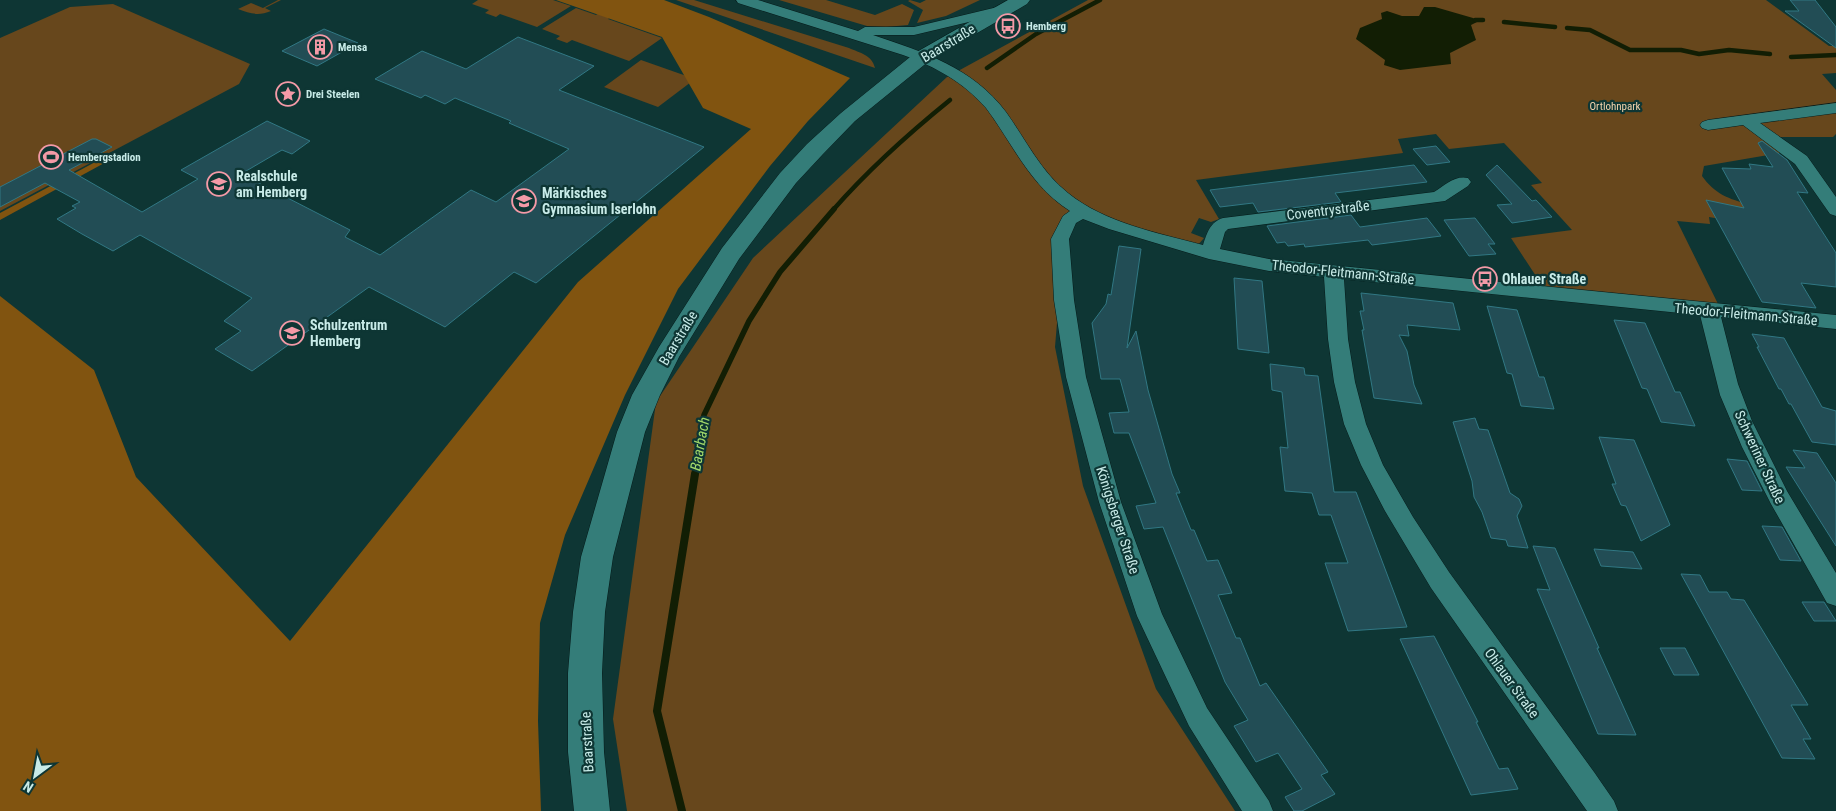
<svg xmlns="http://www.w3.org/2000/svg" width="1836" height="811" font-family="'Roboto Condensed',sans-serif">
  <rect width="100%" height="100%" fill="#0e3634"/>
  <g fill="#67471c">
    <path d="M278,0H281L265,8L271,11C259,16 250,14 238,9L251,3L263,8Z"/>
    <path d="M478,0H553L571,6L537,27L500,14L496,17L485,13L489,10L472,4Z"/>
    <path d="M676,0H694L849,48C860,53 872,55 875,68Z"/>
    <path d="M779,0H826L875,15L902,4L914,10L908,25L886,27L867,26Z"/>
    <path d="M910,0L920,3L926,0H980L946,16L917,23L923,10L908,1Z"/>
    <path d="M1088,0H1766L1829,46H1836V73L1822,74L1836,90V134L1833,137H1778L1780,153L1704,166L1702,176C1714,193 1729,200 1750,204L1754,225L1709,217L1710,224L1677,221L1721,310L1547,293L1511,238L1572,230L1531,185L1542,183L1504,143L1449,149L1436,134L1398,139L1403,153L1196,180L1219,219L1211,222L1199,218L1191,233L1204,238L1197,246L1082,211L1064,240L1055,347L1083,486L1156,689L1235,811H627L613,719L656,402L753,258L947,77Z"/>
    <path d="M113,4L250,64L239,84L0,211V38L70,7Z"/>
    <path d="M576,8L596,15L601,12L611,16L608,19L662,38L629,61L572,40L567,43L556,39L560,36L542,29Z"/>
    <path d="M641,60L695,79L658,107L604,87Z"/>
  </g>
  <g fill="#815410">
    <path d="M556,0H664L709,17L850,78L808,121L770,166L678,289L625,395L565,535L540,623L538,721L541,811H0V296L94,370L136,477L290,641L578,282L751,129L703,108L662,37Z"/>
    <path d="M114,152L119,155L0,220V213Z"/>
  </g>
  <path fill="#121e04" d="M1424,7H1435L1473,18L1477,22L1471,25L1476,40L1450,53L1451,64L1400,70L1384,65L1385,60L1356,39L1360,28L1382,19L1381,13L1387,11L1402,16H1419Z"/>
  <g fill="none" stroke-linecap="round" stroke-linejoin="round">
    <g stroke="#121e04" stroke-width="4.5">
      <path d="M1475,20H1483"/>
      <path d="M1504,22L1555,27"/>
      <path d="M1567,28L1590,30L1630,50H1681L1699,54L1729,50L1770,54"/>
      <path d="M1791,57L1836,55"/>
      <path d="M987,68L1036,34L1100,0"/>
      <path d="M833,210C869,169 908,134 950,100"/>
    </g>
    <path stroke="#121e04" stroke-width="5.5" d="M694,475L704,415L749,321L780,272L834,209"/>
    <path stroke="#121e04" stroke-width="8" d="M682,811L657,711L695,474"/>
  </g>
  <g fill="#224d55" stroke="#317884">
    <path d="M1790,0H1815L1836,27V48L1785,11H1799Z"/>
    <path d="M324,29L358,43L317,66L282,51Z"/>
    <path d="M518,37L594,66L559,90L704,147L536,283L514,272L445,327L369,287L252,371L215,349L241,331L224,321L252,298L140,235L113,251L82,234L57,219L76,208L72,206L80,202L45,183L0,207V187L92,139H96L112,147L69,170L142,212L198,179L181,170L267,121L310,141L292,154L282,150L241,174L350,230L345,237L380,255L471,190L496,202L569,149L509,123L511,121L455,98L445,104L425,95L421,98L375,79L422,51L466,69Z"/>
    <path d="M1762,141L1787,160L1808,193L1797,192L1836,253V287L1801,283L1816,308L1762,302L1706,200L1744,208L1722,168L1751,169L1749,164L1773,167L1758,143Z"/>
    <path d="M1436,146L1450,162L1427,165L1413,149Z"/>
    <path d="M1414,165L1427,182L1335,193L1341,202L1258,212L1253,203L1220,207L1210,190Z"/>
    <path d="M1497,165L1532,201L1536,200L1552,217L1512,223L1497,205L1512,204L1486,175Z"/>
    <path d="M1351,215L1360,227L1427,218L1441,236L1372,245L1368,240L1305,247L1304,244L1288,246L1285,242L1277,243L1267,226Z"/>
    <path d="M1475,218L1495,244H1488L1496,254L1469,256L1444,220Z"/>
    <path d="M1119,246L1141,249L1127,348L1136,331L1148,390L1172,474L1180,493H1176L1191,530H1194L1207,561L1218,560L1232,593L1218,595L1236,638H1240L1260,686L1266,683L1328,772L1321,775L1335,794L1302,811H1294L1285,797L1302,789L1278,753L1256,762L1234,726L1248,720L1225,682L1163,527L1144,529L1136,506L1156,503L1129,433H1114L1109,413L1129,412L1120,379H1101L1092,323L1106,304L1108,294L1111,295Z"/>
    <path d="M1234,278L1262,281L1269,353L1238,349Z"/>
    <path d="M1361,293L1453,303L1460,330L1407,325L1409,336L1399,335L1407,351L1414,385L1422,404L1374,398L1362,330H1364L1360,311H1364Z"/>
    <path d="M1487,306L1517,310L1539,377H1544L1554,409L1521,406L1512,374L1507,373Z"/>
    <path d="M1614,320L1645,323L1675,392H1680L1695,426L1661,422L1647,389L1642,388Z"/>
    <path d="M1752,334L1784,338L1822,407L1836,411V445L1812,442L1791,404H1789L1781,389H1779L1757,347H1759Z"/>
    <path d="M1270,364L1304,368L1305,375L1318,376L1334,492H1356L1407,627L1348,631L1325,563H1348L1331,515H1319L1312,493L1285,491L1280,447L1288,448L1282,392L1272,390Z"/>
    <path d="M1475,418L1479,429L1488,430L1510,493L1519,499L1522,506L1517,516L1528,548L1508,546L1506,540L1491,538L1482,512L1474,497L1472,481L1453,422Z"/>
    <path d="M1599,437L1634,440L1670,525L1641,541L1626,506L1621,505L1612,484H1616Z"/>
    <path d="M1793,450L1817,453L1836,483V546L1786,467L1805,468Z"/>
    <path d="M1727,459L1747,461L1762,491L1742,490Z"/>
    <path d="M1762,526L1782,527L1801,561L1780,560Z"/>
    <path d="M1533,546L1555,548L1599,648H1597L1636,735L1598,734L1537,589L1550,590Z"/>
    <path d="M1594,549L1633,552L1642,569L1601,566Z"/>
    <path d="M1681,574L1700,575L1709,592H1727L1731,599L1744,600L1808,705H1791L1811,739H1803L1815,759L1782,758Z"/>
    <path d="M1802,602H1824L1836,621H1814Z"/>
    <path d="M1434,636L1478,722H1476L1499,769L1508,768L1518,789L1471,795L1400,639Z"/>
    <path d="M1660,648H1685L1699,675H1674Z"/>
  </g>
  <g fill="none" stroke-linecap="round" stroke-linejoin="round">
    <g stroke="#051b1a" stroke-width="1">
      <g id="minor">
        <path d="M736,0H758L858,31L865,27H914L1006,5L1011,6L1013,9L1011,12L914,35H873C924,52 973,68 1006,112C1026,140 1041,172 1068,193C1105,223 1158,233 1203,245C1207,233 1210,222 1223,218L1434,192C1445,185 1455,175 1468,178L1471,182L1468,186L1445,201L1228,229L1225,232L1220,249L1269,259L1836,315V329L1721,317L1738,384L1752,421L1787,491L1836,573V606L1827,603L1813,578L1771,504L1742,447L1720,395L1700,315L1344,279L1348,339L1355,382L1366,424L1383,465L1413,517L1449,572L1594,772L1614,801L1618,811H1587L1431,588L1385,511L1361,465L1344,424L1334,382L1328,339L1324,277L1269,271L1209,259L1109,229L1083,219L1076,223L1069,239L1074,300L1086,377L1121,502L1162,614L1207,708L1269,801L1273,811H1242L1189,726L1137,616L1099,502L1066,377L1054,300L1051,239L1063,216L1070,211C1030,186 1013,144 986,108C963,82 936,67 903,55L738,3Z"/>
        <path d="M1836,103V113L1760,123L1807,156L1836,197V216L1830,214L1795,164L1743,125L1708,130L1702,128L1700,125L1702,122L1708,120Z"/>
      </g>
    </g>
    <g stroke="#051b1a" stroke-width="1">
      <path id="secondary" d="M1008,0H1030L1027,4L929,61L855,121L823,154L796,183L739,259L679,357L660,395L645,432L613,557L605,612L602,673L604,752L610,811H574L568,752V673L573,612L581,557L617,432L632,395L659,347L722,248L780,173L807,144L841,113L915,53Z"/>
    </g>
    <use href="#minor" fill="#347d79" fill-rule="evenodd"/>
    <use href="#secondary" fill="#347d79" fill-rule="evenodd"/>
  </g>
  <defs>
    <g id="bus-ring" transform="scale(1.25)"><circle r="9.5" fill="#0e3634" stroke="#f49aa7" stroke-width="1.5"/><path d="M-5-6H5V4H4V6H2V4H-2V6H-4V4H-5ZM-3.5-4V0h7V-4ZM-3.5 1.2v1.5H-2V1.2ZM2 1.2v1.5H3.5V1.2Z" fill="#f49aa7"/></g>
    <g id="building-ring" transform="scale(1.25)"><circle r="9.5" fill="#0e3634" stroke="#f49aa7" stroke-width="1.5"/><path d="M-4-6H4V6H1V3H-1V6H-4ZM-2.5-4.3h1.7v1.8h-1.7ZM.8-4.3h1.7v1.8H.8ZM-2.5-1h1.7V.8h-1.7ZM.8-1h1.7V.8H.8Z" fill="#f49aa7"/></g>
    <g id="sight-ring" transform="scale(1.25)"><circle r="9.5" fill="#0e3634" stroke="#f49aa7" stroke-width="1.5"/><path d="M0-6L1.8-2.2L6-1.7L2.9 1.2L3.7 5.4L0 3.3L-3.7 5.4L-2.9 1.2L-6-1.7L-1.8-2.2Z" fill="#f49aa7"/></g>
    <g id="stadium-ring" transform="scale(1.25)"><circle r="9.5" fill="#0e3634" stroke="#f49aa7" stroke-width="1.5"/><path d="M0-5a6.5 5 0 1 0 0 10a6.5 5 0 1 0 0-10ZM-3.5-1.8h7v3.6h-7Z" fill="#f49aa7"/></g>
    <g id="school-ring" transform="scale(1.25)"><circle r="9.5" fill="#0e3634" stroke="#f49aa7" stroke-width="1.5"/><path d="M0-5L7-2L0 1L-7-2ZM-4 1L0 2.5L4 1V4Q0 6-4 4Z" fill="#f49aa7"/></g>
  </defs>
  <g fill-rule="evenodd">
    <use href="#bus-ring" x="1008" y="26"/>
    <use href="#building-ring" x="320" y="47"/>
    <use href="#sight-ring" x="288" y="94"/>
    <use href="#stadium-ring" x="51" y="157"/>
    <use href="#school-ring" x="219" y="184"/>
    <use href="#school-ring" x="524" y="201"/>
    <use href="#bus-ring" x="1485" y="279"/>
    <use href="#school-ring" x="292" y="333"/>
  </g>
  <g text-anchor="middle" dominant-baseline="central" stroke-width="4.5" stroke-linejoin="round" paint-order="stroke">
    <g font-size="11" font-weight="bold" fill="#c8ebe8" stroke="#0e3634" text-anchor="start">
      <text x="1026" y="26">Hemberg</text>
      <text x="338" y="47">Mensa</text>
      <text x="306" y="94">Drei Steelen</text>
      <text x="68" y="157">Hembergstadion</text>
    </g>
    <g font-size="11" fill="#f3d2ad" stroke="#0e3634">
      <text x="1615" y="106">Ortlohnpark</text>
    </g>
    <g font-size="14" fill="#c8ebe8" stroke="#0e3634">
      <text transform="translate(948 43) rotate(-31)">Baarstraße</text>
      <text transform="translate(1328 210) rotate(-7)">Coventrystraße</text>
      <text transform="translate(1343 272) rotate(6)">Theodor-Fleitmann-Straße</text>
      <text transform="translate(1746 314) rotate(5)">Theodor-Fleitmann-Straße</text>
      <text transform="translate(678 338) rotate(-59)">Baarstraße</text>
      <text transform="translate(1760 457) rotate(65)">Schweriner Straße</text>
      <text transform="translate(1118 520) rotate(72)">Königsberger Straße</text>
      <text transform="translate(1512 683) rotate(54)">Ohlauer Straße</text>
      <text transform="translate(587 742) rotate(-93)">Baarstraße</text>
    </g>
    <g font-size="14" font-weight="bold" fill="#c8ebe8" stroke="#0e3634" text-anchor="start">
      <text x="236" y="176">Realschule<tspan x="236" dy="16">am Hemberg</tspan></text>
      <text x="542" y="193">Märkisches<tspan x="542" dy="16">Gymnasium Iserlohn</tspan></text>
      <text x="1502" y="279">Ohlauer Straße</text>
      <text x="310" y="325">Schulzentrum<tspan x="310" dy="16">Hemberg</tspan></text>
    </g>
    <g font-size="15" font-style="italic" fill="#a2d96a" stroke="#0e3634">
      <text transform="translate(700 444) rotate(-80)">Baarbach</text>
    </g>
  </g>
  <g transform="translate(35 776) rotate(212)" stroke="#0e3634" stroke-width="4" paint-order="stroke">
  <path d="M0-4L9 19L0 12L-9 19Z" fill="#c8ebe8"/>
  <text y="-8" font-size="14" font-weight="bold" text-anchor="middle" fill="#c8ebe8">N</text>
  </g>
</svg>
